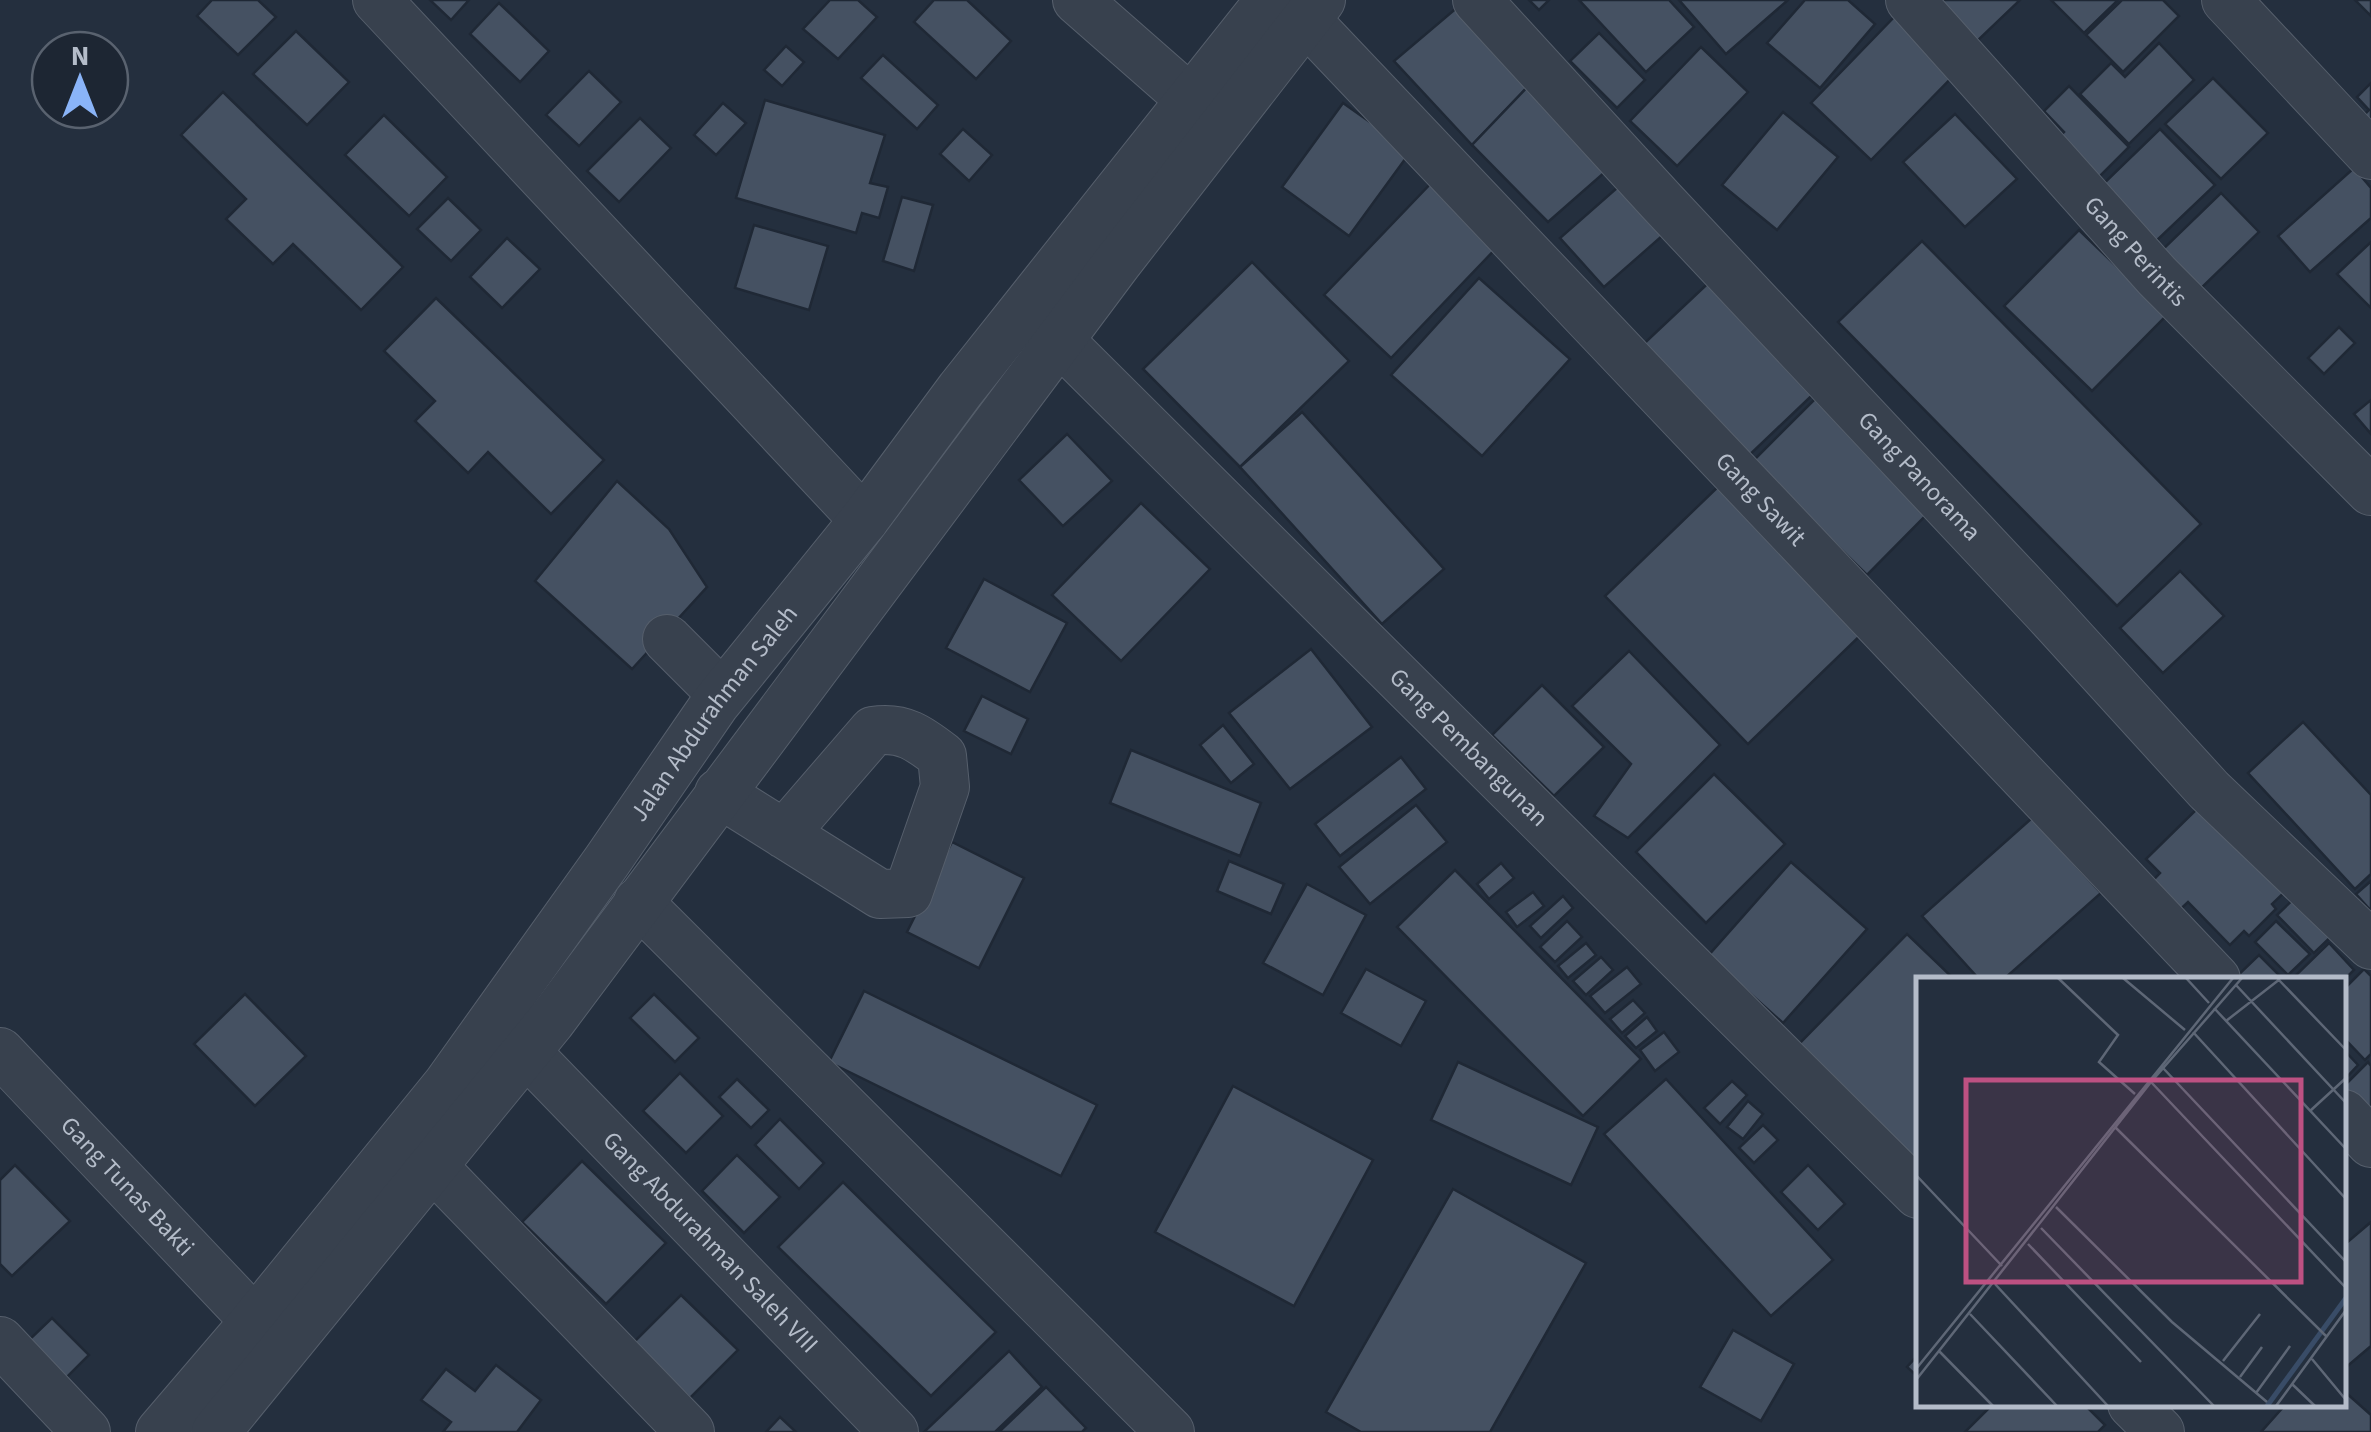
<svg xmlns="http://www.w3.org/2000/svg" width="2371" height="1432" font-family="'Source Sans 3',sans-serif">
  <rect width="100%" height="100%" fill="#242f3e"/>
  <g fill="#455162" stroke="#1f2835" stroke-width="2.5">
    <path d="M212,0H258L276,17L238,55L197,16Z"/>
    <path d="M430,0H469L451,20Z"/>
    <path d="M830,0H858L877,17L838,59L803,29Z"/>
    <path d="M934,0H967L1011,41L976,79L914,22Z"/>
    <path d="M1466,0L1536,78L1472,145L1394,61Z"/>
    <path d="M1529,0H1549L1539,10Z"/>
    <path d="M1579,0H1669L1694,27L1646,72Z"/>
    <path d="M1679,0H1788L1726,54Z"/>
    <path d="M1805,0H1848L1875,24L1820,88L1767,43Z"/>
    <path d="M1930,0H2020L1973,45Z"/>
    <path d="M2051,0H2118L2084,33Z"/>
    <path d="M2122,0H2163L2179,16L2123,72L2086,35Z"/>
    <path d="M2355,0H2371V16Z"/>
    <path d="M499,3L549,51L520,82L470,34Z"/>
    <path d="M1900,11L1960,69L1871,160L1811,103Z"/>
    <path d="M296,31L349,82L307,125L253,74Z"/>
    <path d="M1599,33L1645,80L1617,108L1570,61Z"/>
    <path d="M2159,43L2194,80L2129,144L2080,94L2111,63L2125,77Z"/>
    <path d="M786,46L804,62L782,86L764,70Z"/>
    <path d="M1701,47L1748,92L1677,166L1630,121Z"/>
    <path d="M883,55L938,105L917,129L861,78Z"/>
    <path d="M589,71L621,102L579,146L546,115Z"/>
    <path d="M1536,78L1613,165L1548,222L1472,145Z"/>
    <path d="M2213,78L2268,133L2221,179L2165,124Z"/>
    <path d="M2371,83V143L2354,125L2369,110L2357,97Z"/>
    <path d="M2069,86L2129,147L2097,179L2052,144L2064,132L2044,111Z"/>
    <path d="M223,92L403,267L361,310L293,244L273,264L226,219L246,199L181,135Z"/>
    <path d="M765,100L885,135L870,183L888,187L879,218L862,213L856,233L736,198Z"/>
    <path d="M723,103L746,123L716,155L694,135Z"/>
    <path d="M1343,103L1411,151L1349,236L1282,187Z"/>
    <path d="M1783,112L1838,157L1777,230L1722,185Z"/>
    <path d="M1955,114L2017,179L1965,227L1903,162Z"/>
    <path d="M384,115L447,177L409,216L345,155Z"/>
    <path d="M640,118L671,148L619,202L587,171Z"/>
    <path d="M963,129L992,155L969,181L940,154Z"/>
    <path d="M2160,129L2215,185L2153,244L2098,189Z"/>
    <path d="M2354,168L2371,188V218L2310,272L2278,236Z"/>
    <path d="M1437,177L1504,240L1391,358L1324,295Z"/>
    <path d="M1626,180L1670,229L1604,287L1560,238Z"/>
    <path d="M2221,193L2259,232L2194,295L2156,256Z"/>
    <path d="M902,197L933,205L914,271L883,261Z"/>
    <path d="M448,198L481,230L451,261L417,229Z"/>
    <path d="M754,225L828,246L809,310L735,288Z"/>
    <path d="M2079,230L2167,315L2092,391L2004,306Z"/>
    <path d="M507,238L540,269L502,308L470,277Z"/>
    <path d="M1922,241L2201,524L2117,606L1838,322Z"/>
    <path d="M2371,242V308L2337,274Z"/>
    <path d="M1252,262L1349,361L1240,467L1143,369Z"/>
    <path d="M1720,272L1826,382L1741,463L1634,353Z"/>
    <path d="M1479,278L1570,359L1482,456L1391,375Z"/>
    <path d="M436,298L604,460L551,514L488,452L468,473L415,421L435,401L384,351Z"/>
    <path d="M2339,327L2355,343L2324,374L2308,358Z"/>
    <path d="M1823,391L1937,504L1867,575L1752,462Z"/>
    <path d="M2371,400V434L2354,414Z"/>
    <path d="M1302,412L1444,569L1382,624L1240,467Z"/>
    <path d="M1067,434L1112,481L1063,526L1019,480Z"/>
    <path d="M617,481L669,529L707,587L632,669L535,581Z"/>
    <path d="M1724,481L1867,629L1748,744L1605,596Z"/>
    <path d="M1141,503L1210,569L1121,661L1052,595Z"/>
    <path d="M2180,571L2224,616L2163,673L2120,628Z"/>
    <path d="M984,579L1067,623L1030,692L946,648Z"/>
    <path d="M1311,649L1372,727L1290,789L1229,713Z"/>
    <path d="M1629,651L1720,745L1628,838L1594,816L1631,764L1572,706Z"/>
    <path d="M1542,685L1604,747L1554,796L1492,735Z"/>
    <path d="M982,696L1028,719L1011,754L964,731Z"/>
    <path d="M2303,722L2371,795V874L2355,889L2248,773Z"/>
    <path d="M1223,725L1254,764L1231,783L1200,745Z"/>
    <path d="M1131,750L1261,803L1240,856L1110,803Z"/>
    <path d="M1401,757L1426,789L1340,856L1315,824Z"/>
    <path d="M1714,774L1785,844L1706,923L1636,852Z"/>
    <path d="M2207,799L2292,885L2272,904L2276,909L2249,936L2244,931L2230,945L2188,902L2169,920L2142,892L2160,873L2146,859Z"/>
    <path d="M1416,805L1447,842L1370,904L1339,867Z"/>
    <path d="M2032,818L2101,893L2004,979H1979L1922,916Z"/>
    <path d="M952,842L1024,878L979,968L907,932Z"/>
    <path d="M1229,861L1284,884L1271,914L1217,891Z"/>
    <path d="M1791,862L1867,929L1783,1023L1708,956Z"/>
    <path d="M1501,863L1514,878L1489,899L1477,884Z"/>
    <path d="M1455,870L1641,1059L1583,1116L1397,927Z"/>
    <path d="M2371,881V911L2356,894Z"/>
    <path d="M1307,884L1366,915L1323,995L1263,963Z"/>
    <path d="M2302,891L2339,929L2314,953L2277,915Z"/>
    <path d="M1533,892L1544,906L1517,927L1506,912Z"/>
    <path d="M1563,896L1573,908L1541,938L1530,926Z"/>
    <path d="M1567,921L1582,937L1555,962L1540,947Z"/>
    <path d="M2276,921L2310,954L2288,975L2255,942Z"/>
    <path d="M1907,934L1954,979H1918V1173L1793,1050Z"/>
    <path d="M1586,943L1596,955L1568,978L1558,966Z"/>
    <path d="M2329,943L2354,970L2344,980L2292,979Z"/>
    <path d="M2259,955L2283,979L2235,978Z"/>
    <path d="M1601,957L1613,970L1586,995L1573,981Z"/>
    <path d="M1627,967L1641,984L1605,1013L1590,996Z"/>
    <path d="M1366,969L1426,1001L1401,1046L1341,1013Z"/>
    <path d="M2364,969L2371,976V1054L2365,1060L2344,1038V989Z"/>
    <path d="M864,991L1097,1105L1061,1176L829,1062Z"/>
    <path d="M245,994L306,1056L255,1106L194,1044Z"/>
    <path d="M654,994L699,1038L675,1062L630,1018Z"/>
    <path d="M1633,1000L1645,1013L1622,1033L1610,1019Z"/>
    <path d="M1647,1017L1657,1031L1636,1048L1625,1036Z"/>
    <path d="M1664,1032L1679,1052L1655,1071L1640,1050Z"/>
    <path d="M2344,1050L2358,1065L2344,1080Z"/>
    <path d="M1458,1062L1598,1127L1571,1185L1431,1120Z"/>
    <path d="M2368,1062L2371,1066V1138L2344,1111V1086Z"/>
    <path d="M680,1073L723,1116L686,1153L643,1111Z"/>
    <path d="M737,1079L769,1110L751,1128L719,1097Z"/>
    <path d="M1666,1079L1833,1260L1771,1316L1604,1134Z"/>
    <path d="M1732,1081L1747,1095L1720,1124L1704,1108Z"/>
    <path d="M1233,1086L1373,1160L1294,1306L1155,1232Z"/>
    <path d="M1748,1101L1763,1114L1743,1139L1727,1127Z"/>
    <path d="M780,1119L824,1163L799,1189L755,1145Z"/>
    <path d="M1763,1125L1778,1140L1754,1163L1739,1148Z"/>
    <path d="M737,1155L780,1197L744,1233L702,1191Z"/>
    <path d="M582,1161L666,1243L606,1304L522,1222Z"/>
    <path d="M15,1165L70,1221L12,1276L0,1264V1180Z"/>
    <path d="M1808,1165L1845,1204L1818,1230L1781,1192Z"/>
    <path d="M843,1182L996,1332L931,1396L778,1247Z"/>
    <path d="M1453,1189L1586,1263L1490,1432H1361L1326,1412Z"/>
    <path d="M2371,1222V1346L2344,1369V1245Z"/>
    <path d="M681,1295L738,1350L690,1398L633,1343Z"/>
    <path d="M52,1318L89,1355L66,1378L29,1340Z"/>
    <path d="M1733,1330L1794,1364L1761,1421L1700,1387Z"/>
    <path d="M1009,1351L1042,1387L995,1432H924Z"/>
    <path d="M1918,1355V1377L1907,1367Z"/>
    <path d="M496,1365L541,1400L517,1432H443L451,1422L421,1400L446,1369L475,1391Z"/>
    <path d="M1046,1387L1086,1428L1082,1432H999Z"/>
    <path d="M2344,1391L2371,1415V1432H2261L2286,1404H2344Z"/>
    <path d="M1993,1404H2084L2105,1425L2098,1432H1965Z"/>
    <path d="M780,1417L796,1432H766Z"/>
  </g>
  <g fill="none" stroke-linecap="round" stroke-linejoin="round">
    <g stroke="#565f6c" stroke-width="50">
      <g id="minor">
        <path d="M377,0L864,520"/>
        <path d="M1077,0L1191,100"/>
        <path id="s1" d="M1477,0L1662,202L2045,610L2209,790L2371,945"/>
        <path id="s2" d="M1910,0L2157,276L2371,491"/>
        <path d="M2226,0L2371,155"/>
        <path id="s3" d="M1305,19L2216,979"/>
        <path id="s4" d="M1061,342L1918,1194"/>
        <path d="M667,639L722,694"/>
        <path d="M719,793L880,894L908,893L945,787L942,756C920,739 903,726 873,731L784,834"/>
        <path d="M638,902L1170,1432"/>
        <path id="s5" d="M0,1052L255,1321"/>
        <path id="s6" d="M526,1052L894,1432"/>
        <path d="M2344,1114L2371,1143"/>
        <path d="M412,1145L690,1432"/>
        <path d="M0,1341L86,1432"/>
        <path d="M2132,1404L2160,1432"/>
        <path id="s7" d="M160,1432L255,1321L447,1085L607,861L715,704L864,520L961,389L1270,0"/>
        <path d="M216,1432L551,1021L1117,263L1321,0"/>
      </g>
    </g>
    <use href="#minor" stroke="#38414e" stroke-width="48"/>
  </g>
  <g text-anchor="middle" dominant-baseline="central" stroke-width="9" stroke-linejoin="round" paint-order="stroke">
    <g font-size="25" fill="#b4bcc9" stroke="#1d2633">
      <text stroke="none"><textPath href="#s2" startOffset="338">Gang Perintis</textPath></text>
      <text stroke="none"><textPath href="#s1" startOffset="650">Gang Panorama</textPath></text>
      <text stroke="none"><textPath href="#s3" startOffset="662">Gang Sawit</textPath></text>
      <text stroke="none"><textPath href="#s7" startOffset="908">Jalan Abdurahman Saleh</textPath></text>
      <text stroke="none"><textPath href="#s4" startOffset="575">Gang Pembangunan</textPath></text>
      <text stroke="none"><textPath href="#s5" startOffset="185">Gang Tunas Bakti</textPath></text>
      <text stroke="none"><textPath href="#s6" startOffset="265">Gang Abdurahman Saleh VIII</textPath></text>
    </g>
  </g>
  <g transform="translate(1916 977)">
    <rect width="430" height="430" fill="#242f3e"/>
    <path fill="none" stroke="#394c67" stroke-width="5" d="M351,429L430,321"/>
    <path fill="none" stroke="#5e6776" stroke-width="2.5" d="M142,1L202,58L183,85L219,117M207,1L269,53M270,1L293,26M361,1L430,73M320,8L430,126M298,31L430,172M310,44L364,2M277,55L430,222M247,91L430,285M235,105L430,311M394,134L430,101M200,151L411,360M0,198L86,289M140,230L256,345L351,425M125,251L298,429M112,267L225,385M79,307L192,429M54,337L141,429M23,374L77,429M396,382L430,423M307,384L344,337M0,392L317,1M324,400L346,370M0,403L235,105L326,1M376,407L399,429M340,416L374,369M360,429L430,333"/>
    <path fill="#bd5182" fill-opacity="0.15" stroke="#bd5182" stroke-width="5" d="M50,103H385V305H50Z"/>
    <rect width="430" height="430" fill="none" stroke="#b4bcc9" stroke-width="5"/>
  </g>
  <g transform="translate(80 80)"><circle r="48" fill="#1d2633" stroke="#59626f" stroke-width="2.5"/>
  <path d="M0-8L18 38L0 25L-18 38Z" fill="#8ab4f8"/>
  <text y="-15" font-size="28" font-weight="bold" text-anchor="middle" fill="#b4bcc9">N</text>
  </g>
</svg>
